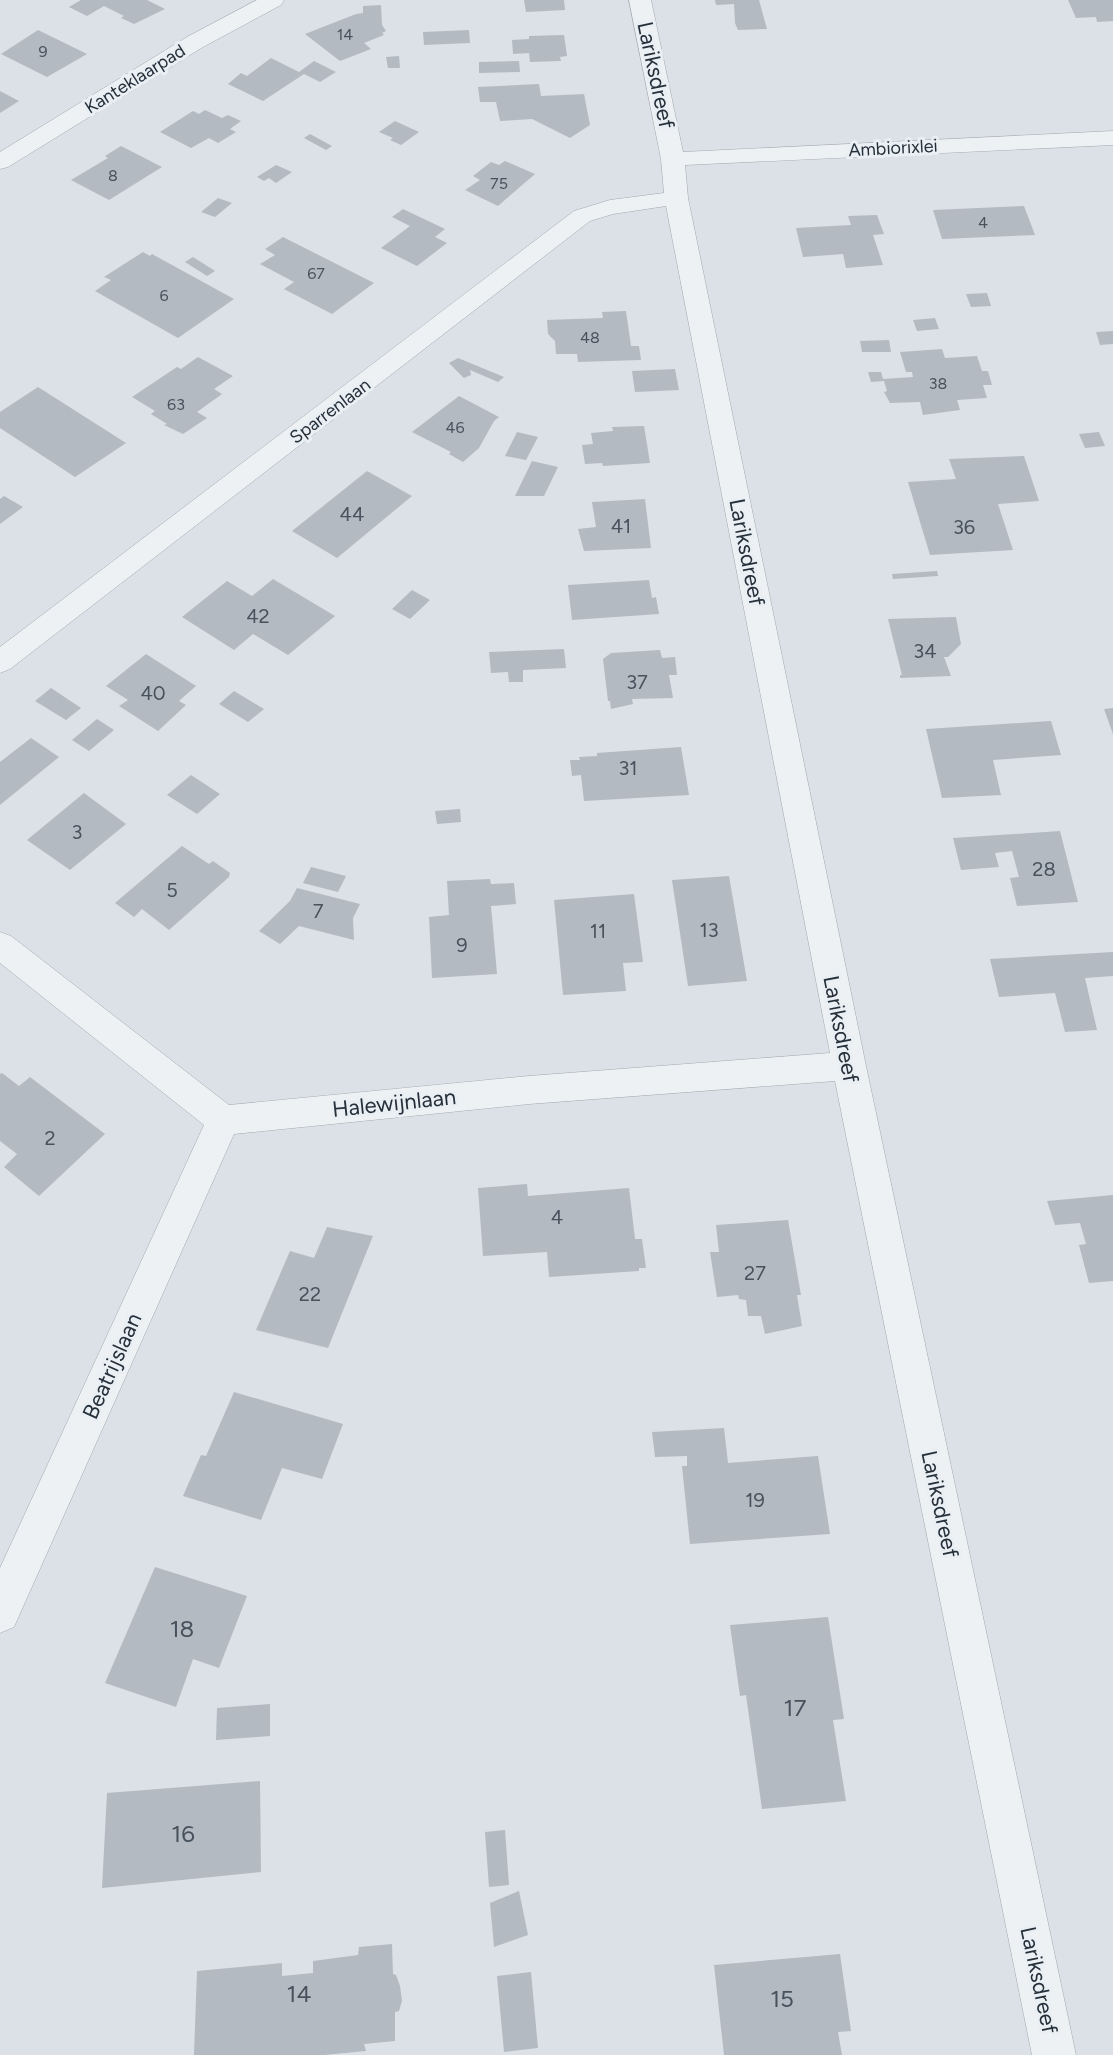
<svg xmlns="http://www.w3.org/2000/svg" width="1113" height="2055" font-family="Figtree,sans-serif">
  <rect width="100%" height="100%" fill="#dbe1e6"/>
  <g fill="#b3bac2">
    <path d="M81,0H147L165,9L134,24L121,18L124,16L104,6L87,16L69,7Z"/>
    <path d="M524,0H564L565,10L526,12Z"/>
    <path d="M715,0H759L767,29L738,30L735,23L734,4L716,5Z"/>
    <path d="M1068,0H1113V21L1097,22L1096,17L1076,18Z"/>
    <path d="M381,5L382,25L386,31L382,33L384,35L364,43L371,49L340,61L305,34L356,14L363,13V6Z"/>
    <path d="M38,30L87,54L47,77L1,54Z"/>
    <path d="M469,30L470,43L424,45L423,32Z"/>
    <path d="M564,35L567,56L560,57L561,61L530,62L529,53L513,54L512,40L529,39V36Z"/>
    <path d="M399,56L400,68H388L386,57Z"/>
    <path d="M271,58L299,72L314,61L336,72L320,82L304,74L263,101L228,84L241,73L247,76Z"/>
    <path d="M519,61L520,72L479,73V62Z"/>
    <path d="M539,84L541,96L584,94L590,125L570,138L532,119L500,121L496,102H480L478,87Z"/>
    <path d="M0,91L19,101L0,113Z"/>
    <path d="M205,110L222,118L228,115L241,121L230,129L236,132L218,143L209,138L191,148L160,132L193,111L199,114Z"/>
    <path d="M395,121L419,132L401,145L390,140L393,138L379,132Z"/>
    <path d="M310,134L332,146L326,150L304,138Z"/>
    <path d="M121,146L162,167L109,200L71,180L108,158L105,156Z"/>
    <path d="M505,161L535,174L498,206L465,190L480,180L473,176L491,162L499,165Z"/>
    <path d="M276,165L292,172L276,183L269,178L264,181L257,177Z"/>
    <path d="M218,198L232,203L215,217L201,212Z"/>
    <path d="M1024,206L1035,235L942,239L933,210Z"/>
    <path d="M403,209L445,229L435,237L447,243L417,266L381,248L410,226L392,217Z"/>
    <path d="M877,215L884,234L873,235L883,265L846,268L843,254L803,257L796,228L851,225L848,216Z"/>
    <path d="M283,237L374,283L332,314L284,289L294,282L260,264L275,255L265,249Z"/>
    <path d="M143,252L150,256L152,254L234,299L178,338L95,291L111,280L104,277Z"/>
    <path d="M193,257L215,271L207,276L185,262Z"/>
    <path d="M987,293L991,306L971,307L966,294Z"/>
    <path d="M626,311L631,346H639L641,360L578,362L577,354H556L555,341L548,334L547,320L603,318L602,312Z"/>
    <path d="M935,318L939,329L917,331L913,320Z"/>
    <path d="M1113,331V344L1100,345L1096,332Z"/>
    <path d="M889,340L891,352H862L860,341Z"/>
    <path d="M942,349L945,358L977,356L982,371H988L992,385H983L987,398L957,400L960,410L923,415L920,402L890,403L884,392L887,391L884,381L871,382L868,372H881L883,379L913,377L912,372H906L900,352Z"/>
    <path d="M198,357L233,376L214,389L222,394L197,412L207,418L183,434L164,425L167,424L151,414L155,411L132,397L177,367L181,369Z"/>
    <path d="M458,358L504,377L498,382L470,370L471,375L464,378L449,363Z"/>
    <path d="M675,369L679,390L635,392L632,371Z"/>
    <path d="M38,387L126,443L75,477L0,428V412Z"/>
    <path d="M459,396L499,417L494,421L479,448L463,462L449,454L451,452L412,432Z"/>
    <path d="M644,426L650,463L603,466L602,463L585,464L582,445L593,444L591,433L613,431L612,427Z"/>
    <path d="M517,432L538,437L526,460L505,456Z"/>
    <path d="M1099,432L1105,446L1085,448L1079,434Z"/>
    <path d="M1024,456L1039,501L998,504L1013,550L930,555L908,482L956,479L949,459Z"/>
    <path d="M532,461L558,467L544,496H515Z"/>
    <path d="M367,471L412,496L337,558L292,531Z"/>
    <path d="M4,496L23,507L0,524V499Z"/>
    <path d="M645,499L651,548L584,551L578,529L596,527L592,502Z"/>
    <path d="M937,571L938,576L893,579L892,574Z"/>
    <path d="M273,579L335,616L288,655L253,634L234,650L182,617L227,581L252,596Z"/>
    <path d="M649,580L652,598L656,597L659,614L572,620L568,585Z"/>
    <path d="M412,590L430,600L410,619L392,609Z"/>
    <path d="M956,617L961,644L948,657H944L951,676L900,678V675H902L888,619Z"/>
    <path d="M564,649L566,668L523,670V682H509L508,672L491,673L489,652Z"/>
    <path d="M660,650L662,658L675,657L677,675H669L673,698L632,699L633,704L611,709L610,701H608L603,659L611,653Z"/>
    <path d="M146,654L196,686L179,701L186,705L158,731L119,706L128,700L106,686Z"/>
    <path d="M51,688L81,708L66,720L35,701Z"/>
    <path d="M234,691L264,709L248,722L219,704Z"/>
    <path d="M1113,708V734L1104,709Z"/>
    <path d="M97,719L114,730L89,751L72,740Z"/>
    <path d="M1051,721L1061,755L993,760L1001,795L942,798L926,729Z"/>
    <path d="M31,738L59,757L0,805V762Z"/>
    <path d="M681,747L689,795L584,801L581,775L572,776L570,760H580L579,757L597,756V753Z"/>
    <path d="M191,775L220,794L197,814L167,795Z"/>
    <path d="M84,793L126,824L70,870L27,840Z"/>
    <path d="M460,809L461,822L437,824L435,811Z"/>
    <path d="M1060,831L1078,902L1017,906L1010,878L1019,877L1012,851L995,853L999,867L961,870L953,838Z"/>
    <path d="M182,846L209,864L213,861L230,873L229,877L169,930L142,909L134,917L115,903Z"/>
    <path d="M311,867L346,876L338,892L303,883Z"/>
    <path d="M729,876L747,981L688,986L672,880Z"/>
    <path d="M490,879L491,884L514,883L516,904L491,906L497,974L432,978L429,917L449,915L447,881Z"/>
    <path d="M297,888L360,904L353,918L354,940L299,926L280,944L259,931L290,901Z"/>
    <path d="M634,894L643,962L623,963L626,991L563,995L554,900Z"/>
    <path d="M1113,952V976L1085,978L1097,1030L1065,1032L1055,993L999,997L990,959Z"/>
    <path d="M2,1073L19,1086L30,1077L105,1134L39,1196L4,1167L17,1154L0,1141V1074Z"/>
    <path d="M527,1184L528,1196L629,1188L635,1239H642L646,1268H639V1271L549,1277L547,1252L483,1256L478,1188Z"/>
    <path d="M1113,1195V1281L1089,1283L1079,1245L1086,1244L1080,1223L1055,1225L1047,1201Z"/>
    <path d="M788,1220L801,1295H797L802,1326L765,1334L761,1316H748L746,1300L739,1299L738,1295L717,1297L710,1252H719L716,1225Z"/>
    <path d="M327,1227L373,1236L328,1348L256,1330L290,1251L314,1258Z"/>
    <path d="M234,1392L343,1424L322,1479L282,1468L261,1520L183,1496L201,1455L206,1456Z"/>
    <path d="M724,1428L728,1463L818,1456L830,1534L690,1544L682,1466H687V1456L655,1457L652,1432Z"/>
    <path d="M155,1567L247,1596L219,1668L193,1659L176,1707L105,1683Z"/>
    <path d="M828,1617L844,1719L833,1720L846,1801L762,1809L746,1695L740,1696L730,1625Z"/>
    <path d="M270,1704V1736L216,1740L217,1708Z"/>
    <path d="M260,1781L261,1872L102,1888L107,1793Z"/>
    <path d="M505,1830L509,1885L489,1887L485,1832Z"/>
    <path d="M519,1891L528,1935L494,1947L490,1903Z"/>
    <path d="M392,1944L393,1974L396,1975L400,1986L402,2001L399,2011L395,2012V2041L364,2044L366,2051L324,2055H194L197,1971L282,1963V1976L313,1973V1961L358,1955L359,1947Z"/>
    <path d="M840,1954L851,2031L838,2032L842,2055H724L714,1965Z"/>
    <path d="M531,1972L538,2048L504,2052L497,1976Z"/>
  </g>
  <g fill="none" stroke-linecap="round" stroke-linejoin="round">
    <g stroke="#a1a8af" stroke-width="1">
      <g id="street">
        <path d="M257,0H284L281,5L203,47L8,167L0,169V152L187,37Z"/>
        <path d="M629,0H651L683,152L1113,131V145L685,165L688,198L866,1066L1076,2055H1032L835,1081L529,1104L234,1134L14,1627L0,1633V1568L204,1125L0,963V932L11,936L229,1105L529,1076L830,1053L666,206L613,214L590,221L10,669L0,673V647L574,211L610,200L664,193L661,159Z"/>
      </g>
    </g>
    <use href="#street" fill="#eef1f4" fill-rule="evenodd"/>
  </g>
  <g text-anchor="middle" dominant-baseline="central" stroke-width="6" stroke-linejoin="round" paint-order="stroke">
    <g font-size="16" fill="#48525d">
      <text x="345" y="34">14</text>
      <text x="43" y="51">9</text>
      <text x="113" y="175">8</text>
      <text x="499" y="183">75</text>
      <text x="983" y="222">4</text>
      <text x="316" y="273">67</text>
      <text x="164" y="295">6</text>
      <text x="590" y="337">48</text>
      <text x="938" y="383">38</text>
      <text x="176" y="404">63</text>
      <text x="455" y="427">46</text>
    </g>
    <g font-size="18" fill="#25303b" stroke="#eaeff4">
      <text transform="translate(135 79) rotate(-32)">Kanteklaarpad</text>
      <text transform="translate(893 148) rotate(-3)">Ambiorixlei</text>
      <text transform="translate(330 411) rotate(-37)">Sparrenlaan</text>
    </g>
    <g font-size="20" fill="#48525d">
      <text x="352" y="514">44</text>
      <text x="621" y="526">41</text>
      <text x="964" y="527">36</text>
      <text x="258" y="616">42</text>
      <text x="925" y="651">34</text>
      <text x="637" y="682">37</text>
      <text x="153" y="693">40</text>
      <text x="628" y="768">31</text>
      <text x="77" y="832">3</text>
      <text x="1044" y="869">28</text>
      <text x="172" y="890">5</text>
      <text x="318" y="911">7</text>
      <text x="709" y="930">13</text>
      <text x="598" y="931">11</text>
      <text x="462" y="945">9</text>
      <text x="50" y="1138">2</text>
      <text x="557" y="1217">4</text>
      <text x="755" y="1273">27</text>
      <text x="310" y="1294">22</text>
      <text x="755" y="1500">19</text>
    </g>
    <g font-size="22" fill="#25303b" stroke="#eaeff4">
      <text transform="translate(656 75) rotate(78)">Lariksdreef</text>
      <text transform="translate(747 552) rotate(79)">Lariksdreef</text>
      <text transform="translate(841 1029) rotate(79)">Lariksdreef</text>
      <text transform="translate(394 1103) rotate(-6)">Halewijnlaan</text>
      <text transform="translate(112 1366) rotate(-66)">Beatrijslaan</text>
      <text transform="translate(940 1504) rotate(78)">Lariksdreef</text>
      <text transform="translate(1039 1980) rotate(78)">Lariksdreef</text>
    </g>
    <g font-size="24" fill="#48525d">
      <text x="182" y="1628">18</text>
      <text x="795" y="1707">17</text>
      <text x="183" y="1833">16</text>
      <text x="299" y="1993">14</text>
      <text x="782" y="1998">15</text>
    </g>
  </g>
</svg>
